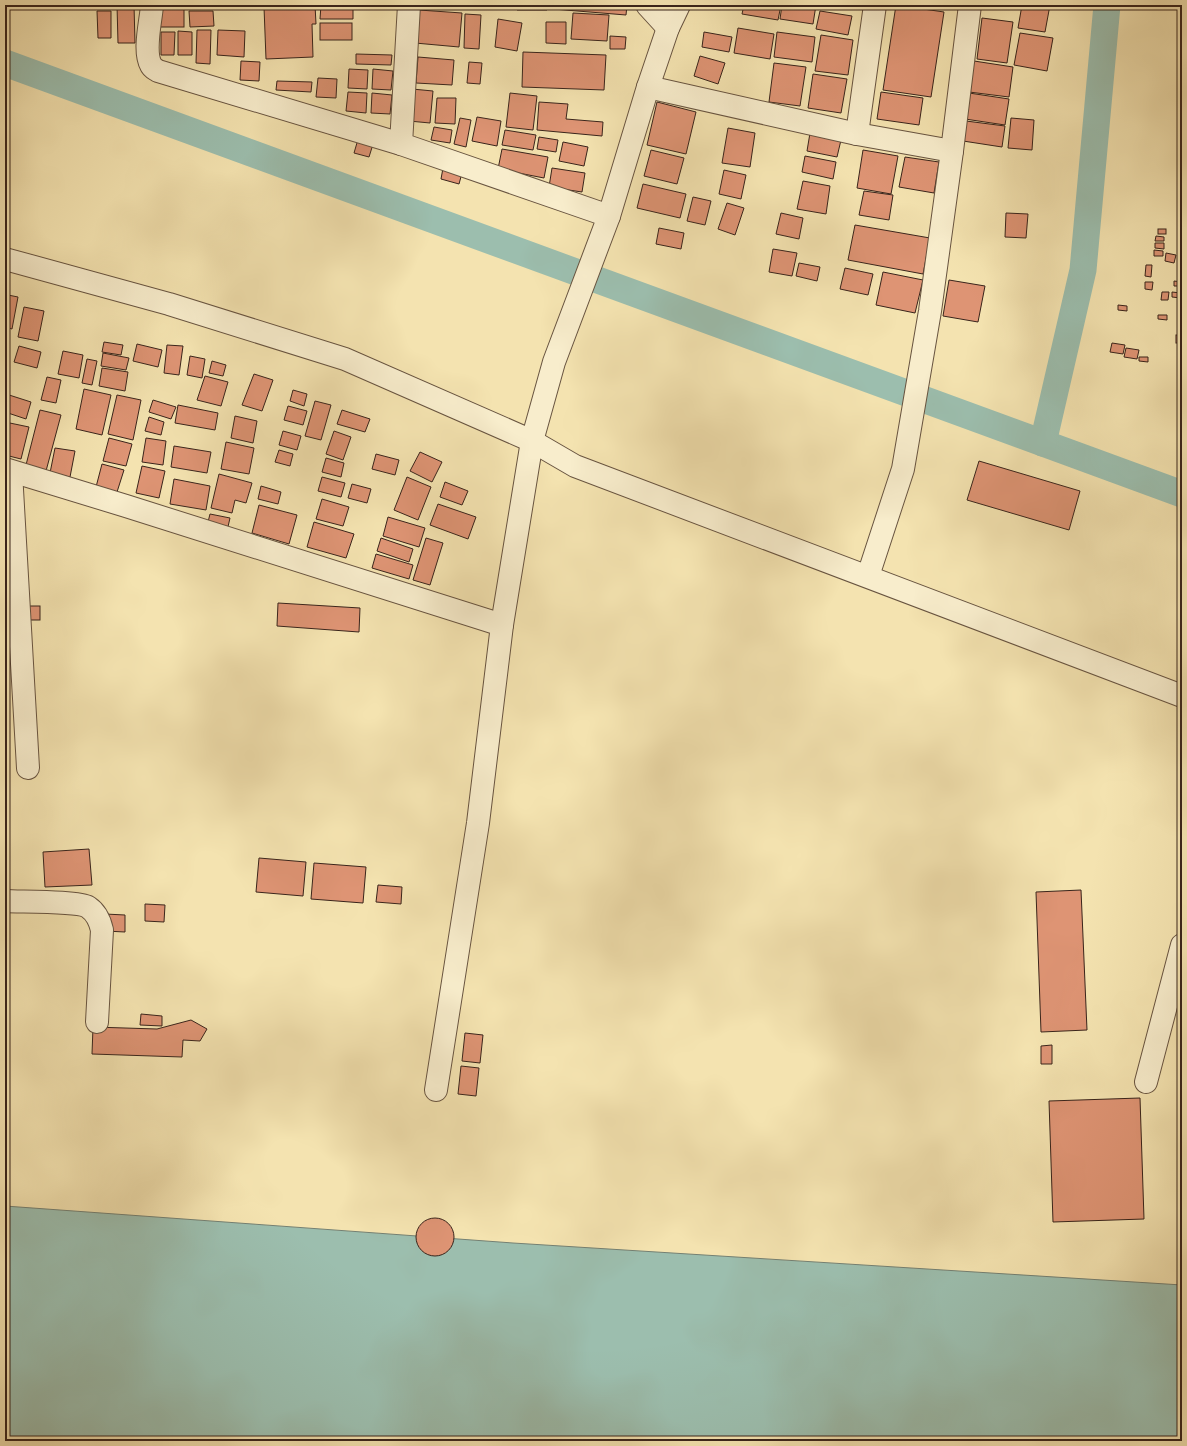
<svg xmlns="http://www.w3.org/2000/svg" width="1187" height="1446" font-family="'Libre Bodoni',serif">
  <rect width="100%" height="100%" fill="#f4e3b0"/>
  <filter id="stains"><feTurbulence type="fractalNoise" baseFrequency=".005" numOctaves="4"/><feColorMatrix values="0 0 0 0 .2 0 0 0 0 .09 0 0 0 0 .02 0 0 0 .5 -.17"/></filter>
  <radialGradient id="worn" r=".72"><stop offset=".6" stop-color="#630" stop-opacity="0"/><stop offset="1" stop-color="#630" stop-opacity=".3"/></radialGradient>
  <path fill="#9cbeae" stroke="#748073" d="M5,1206L513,1243L1182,1285V1441H5Z"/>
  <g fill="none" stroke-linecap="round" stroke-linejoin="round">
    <g stroke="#9cbeae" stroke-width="27">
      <path d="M5,63L1182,494"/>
      <path d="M1043,443L1083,270L1107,5"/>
    </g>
  </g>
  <g fill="#de9474" stroke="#39241b">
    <path d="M117,5H134L135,43H118Z"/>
    <rect x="160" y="5" width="24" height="22"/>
    <path d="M315,5L316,24H312L313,57L266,59L264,7Z"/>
    <path d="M321,5H353V19H320Z"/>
    <path d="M517,5H548L547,10H517Z"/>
    <path d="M553,5H627L626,15L553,9Z"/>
    <path d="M744,5H781L778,20L742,14Z"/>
    <path d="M782,5H816L813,24L780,19Z"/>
    <path d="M896,5L944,12L931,97L883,90Z"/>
    <path d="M1022,5H1050L1045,32L1018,28Z"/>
    <path d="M419,10L462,13L459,47L415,43Z"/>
    <path d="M97,11H111V38H98Z"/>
    <path d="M189,11H213L214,26L190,27Z"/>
    <path d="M820,11L852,16L848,35L816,29Z"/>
    <path d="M573,13L609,15L607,41L571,39Z"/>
    <path d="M465,14L481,15L479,49L464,48Z"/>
    <path d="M982,18L1013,22L1007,63L977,59Z"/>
    <path d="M498,19L522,23L517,51L495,47Z"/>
    <path d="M546,22H566V44L546,43Z"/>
    <rect x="320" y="23" width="32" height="17"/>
    <path d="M738,28L774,34L770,59L734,53Z"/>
    <path d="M197,30H211L210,64L196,63Z"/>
    <path d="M218,30L245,31L244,57L217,55Z"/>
    <path d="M178,31L192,32V55H178Z"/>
    <path d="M161,32H175L174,55H161Z"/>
    <path d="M704,32L732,37L729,52L702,47Z"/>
    <path d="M777,32L815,37L812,62L774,57Z"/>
    <path d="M1020,33L1053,38L1047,71L1014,65Z"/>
    <path d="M821,35L853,40L848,75L815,71Z"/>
    <path d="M610,36L626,37L625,49H610Z"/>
    <path d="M523,52L606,55L604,90L522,87Z"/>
    <path d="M356,54L392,55L391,65L356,64Z"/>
    <path d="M700,56L725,63L718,84L694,76Z"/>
    <path d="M418,57L454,60L452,85L416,83Z"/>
    <path d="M241,61L260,62L259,81L240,80Z"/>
    <path d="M974,61L1013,67L1009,97L969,92Z"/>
    <path d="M469,62L482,63L480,84L467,83Z"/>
    <path d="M774,63L806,67L800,106L769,102Z"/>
    <path d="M349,69L368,70L367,89L348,88Z"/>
    <path d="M373,69L393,71L391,90L372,89Z"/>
    <path d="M813,74L847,79L841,113L808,108Z"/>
    <path d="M318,78L337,79L336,98L316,97Z"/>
    <path d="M277,81L312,82L311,92L276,90Z"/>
    <path d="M412,89L433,91L430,123L409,121Z"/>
    <path d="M348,92L367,93L366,113L346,111Z"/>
    <path d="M881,92L923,98L919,125L877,119Z"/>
    <path d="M372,93L392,95L390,114L371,113Z"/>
    <path d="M510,93L537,96L533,130L506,127Z"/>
    <path d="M969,93L1009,99L1005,125L965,119Z"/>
    <path d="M437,98H456L455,124L435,123Z"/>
    <path d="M539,102L568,104L566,119L603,122L602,136L537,130Z"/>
    <path d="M657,102L696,112L686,154L647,145Z"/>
    <path d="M477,117L501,121L497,146L472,141Z"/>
    <path d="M460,118L471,120L466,147L454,144Z"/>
    <path d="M1011,118L1034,120L1032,150L1008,148Z"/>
    <path d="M966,121L1005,126L1002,147L963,141Z"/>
    <path d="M434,127L452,130L450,143L431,140Z"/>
    <path d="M728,128L755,133L750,167L722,163Z"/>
    <path d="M505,130L536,135L533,150L502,145Z"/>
    <path d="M810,133L841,140L837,157L807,151Z"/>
    <path d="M359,136L374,141L369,157L354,153Z"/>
    <path d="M539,137L558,140L556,152L537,149Z"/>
    <path d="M563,142L588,147L584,166L559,161Z"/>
    <path d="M502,149L548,157L544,178L498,169Z"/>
    <path d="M651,150L684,158L677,184L644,176Z"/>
    <path d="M863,150L898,156L891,194L857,188Z"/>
    <path d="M805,156L836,162L833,179L802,172Z"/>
    <path d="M905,157L939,162L934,193L899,187Z"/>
    <path d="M443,168L462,173L459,184L441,179Z"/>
    <path d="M552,168L585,173L582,192L549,187Z"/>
    <path d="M724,170L746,175L741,199L719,194Z"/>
    <path d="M803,181L830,186L826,214L797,209Z"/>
    <path d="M643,184L686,194L680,218L637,208Z"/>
    <path d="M864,191L893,195L889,220L859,215Z"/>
    <path d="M693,197L711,201L705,225L687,221Z"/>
    <path d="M727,203L744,208L735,235L718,229Z"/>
    <path d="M781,213L803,218L799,239L776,234Z"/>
    <path d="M1006,213L1028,214L1026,238L1005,237Z"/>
    <path d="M855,225L930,238L923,274L848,260Z"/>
    <path d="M659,228L684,233L681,249L656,244Z"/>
    <rect x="1158" y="229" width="8" height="5"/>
    <path d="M1156,236L1164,237V241H1155Z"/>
    <path d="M1155,243H1164V249L1155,248Z"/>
    <path d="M773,249L797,253L792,276L769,272Z"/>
    <path d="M1154,250L1163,251V256H1154Z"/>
    <path d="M1166,253L1176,255L1174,263L1165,261Z"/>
    <path d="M799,263L820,267L817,281L796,276Z"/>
    <path d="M1146,265H1152L1151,277L1145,276Z"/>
    <path d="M845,268L873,274L868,295L840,289Z"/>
    <path d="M883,272L923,280L915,313L876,305Z"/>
    <path d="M949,280L985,286L978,322L943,316Z"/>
    <path d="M1174,281L1182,282V286H1174Z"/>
    <path d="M1145,282H1153L1152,290L1145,289Z"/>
    <path d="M1162,292H1169L1168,300H1161Z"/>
    <path d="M1172,292L1181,293V298L1172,297Z"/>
    <path d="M8,295L18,297L12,329L5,327V314Z"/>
    <path d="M1118,305L1127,306V311L1118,310Z"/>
    <path d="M24,307L44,311L38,341L18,337Z"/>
    <path d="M1158,315H1167V320L1158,319Z"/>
    <rect x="1176" y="335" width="6" height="8"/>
    <path d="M104,342L123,345L121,355L102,352Z"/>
    <path d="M1112,343L1125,345L1123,354L1110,352Z"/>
    <path d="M137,344L162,350L158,367L133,361Z"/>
    <path d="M167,345L183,346L179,375L164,373Z"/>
    <path d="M19,346L41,352L37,368L14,362Z"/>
    <path d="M1126,348L1139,350L1137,359L1124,357Z"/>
    <path d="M63,351L83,355L79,378L58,374Z"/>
    <path d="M103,353L129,358L126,370L101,366Z"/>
    <path d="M190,356L205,359L202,378L187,375Z"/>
    <path d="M1139,357H1148V362L1139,361Z"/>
    <path d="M87,359L97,361L92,385L82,383Z"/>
    <path d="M212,361L226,365L223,376L209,373Z"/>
    <path d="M102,368L128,372L125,391L99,386Z"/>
    <path d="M254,374L273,380L262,411L242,405Z"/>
    <path d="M205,376L228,382L221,406L197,400Z"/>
    <path d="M47,377L61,380L56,403L41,400Z"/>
    <path d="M84,389L111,395L102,435L76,429Z"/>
    <path d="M293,390L307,394L304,406L290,401Z"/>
    <path d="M6,394L31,402L26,419L5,412Z"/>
    <path d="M117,395L141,400L133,440L108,434Z"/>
    <path d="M153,400L176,407L171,419L149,412Z"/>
    <path d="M315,401L331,405L321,440L305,436Z"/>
    <path d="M178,405L218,413L215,430L175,423Z"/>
    <path d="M288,406L307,411L303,425L284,420Z"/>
    <path d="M40,410L61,415L46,471L26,465Z"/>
    <path d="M342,410L370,419L365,432L337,424Z"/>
    <path d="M235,416L257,421L253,443L231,438Z"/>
    <path d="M149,417L164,422L161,435L145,431Z"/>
    <path d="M5,422L29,427L21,459L5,455Z"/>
    <path d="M283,431L301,436L297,450L279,445Z"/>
    <path d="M334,431L351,437L343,460L326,454Z"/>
    <path d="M109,438L132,444L126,466L103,461Z"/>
    <path d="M146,438L166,441L163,465L142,462Z"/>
    <path d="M226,442L254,448L249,474L221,469Z"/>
    <path d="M174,446L211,452L207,473L171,467Z"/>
    <path d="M55,448L75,451L70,477L50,473Z"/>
    <path d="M279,450L293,454L290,466L275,462Z"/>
    <path d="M420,452L442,462L432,482L410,471Z"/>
    <path d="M376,454L399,460L395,475L372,469Z"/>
    <path d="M326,458L344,463L341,477L322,472Z"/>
    <path d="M979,461L1080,491L1069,530L967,500Z"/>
    <path d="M102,464L124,470L117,492L96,487Z"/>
    <path d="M142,466L165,471L159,498L136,493Z"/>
    <path d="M219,474L252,483L246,503L235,500L232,513L211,508Z"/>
    <path d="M322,477L345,483L341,497L318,491Z"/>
    <path d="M407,477L431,487L418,520L394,510Z"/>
    <path d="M174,479L210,486L206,510L170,504Z"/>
    <path d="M445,482L468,491L462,505L440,497Z"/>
    <path d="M352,484L371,489L367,503L348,498Z"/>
    <path d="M261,486L281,492L278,504L258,499Z"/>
    <path d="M322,499L349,507L343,526L316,519Z"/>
    <path d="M438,504L476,517L468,539L430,525Z"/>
    <path d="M259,505L297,515L289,544L252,533Z"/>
    <path d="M210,514L230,518L227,531L207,526Z"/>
    <path d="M388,517L425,528L419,547L383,536Z"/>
    <path d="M314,522L354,534L346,558L307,547Z"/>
    <path d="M381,538L413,549L409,562L377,551Z"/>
    <path d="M426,538L443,543L430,585L413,580Z"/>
    <path d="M376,554L413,565L409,579L372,568Z"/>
    <path d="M278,603L360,608L359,632L277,626Z"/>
    <rect x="27" y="606" width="13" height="14"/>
    <path d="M89,849L92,885L45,887L43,852Z"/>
    <path d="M259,858L306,862L303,896L256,892Z"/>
    <path d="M314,863L366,867L363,903L311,899Z"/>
    <path d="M378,885L402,887L401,904L376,902Z"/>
    <path d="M1081,890L1087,1030L1041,1032L1036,892Z"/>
    <path d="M145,904L165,905L164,922L145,921Z"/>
    <path d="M105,914L125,915V932L105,931Z"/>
    <path d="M141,1014L162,1016V1026L140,1025Z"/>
    <path d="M191,1020L207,1029L200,1041L183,1040L182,1057L92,1054L93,1027L157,1029Z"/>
    <path d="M465,1033L483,1035L480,1063L462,1061Z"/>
    <path d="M1052,1045V1064H1041V1046Z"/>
    <path d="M461,1066L479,1068L476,1096L458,1094Z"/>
    <path d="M1140,1098L1144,1219L1053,1222L1049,1101Z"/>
    <circle cx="435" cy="1237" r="19"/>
  </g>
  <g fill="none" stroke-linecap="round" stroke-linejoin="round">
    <g stroke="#685440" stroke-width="24">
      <g id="minor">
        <path d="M152,5C151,21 143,51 151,65C152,68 155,69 158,71L401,144"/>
        <path d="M409,5L401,144L609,216"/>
        <path d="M647,5L668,28"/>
        <path d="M648,87L857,134L952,151L970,5"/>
        <path d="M857,134L875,5"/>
        <path d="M5,259L169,304L345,359L532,441L575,466L1182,696"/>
        <path d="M5,469L126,506L502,625"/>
        <path d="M11,472L28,768"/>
        <path d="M868,576L903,469L930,311L952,151"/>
        <path d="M5,901C20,902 78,901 88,907C97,913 100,921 102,930L97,1022"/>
        <path d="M1146,1082L1182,945"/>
        <path d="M436,1090L478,823L502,625L532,441L554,362L609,216L648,87L668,28L679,5"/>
      </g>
    </g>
    <use href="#minor" stroke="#f8edcc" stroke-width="22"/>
  </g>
  <rect width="1187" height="1446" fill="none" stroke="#f4e3b0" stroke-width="20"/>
  <rect x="6" y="6" width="1175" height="1434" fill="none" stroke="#39241b" stroke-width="2"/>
  <rect x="10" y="10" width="1167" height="1426" fill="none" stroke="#39241b"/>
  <rect width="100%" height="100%" filter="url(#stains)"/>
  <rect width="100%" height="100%" fill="url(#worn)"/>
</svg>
